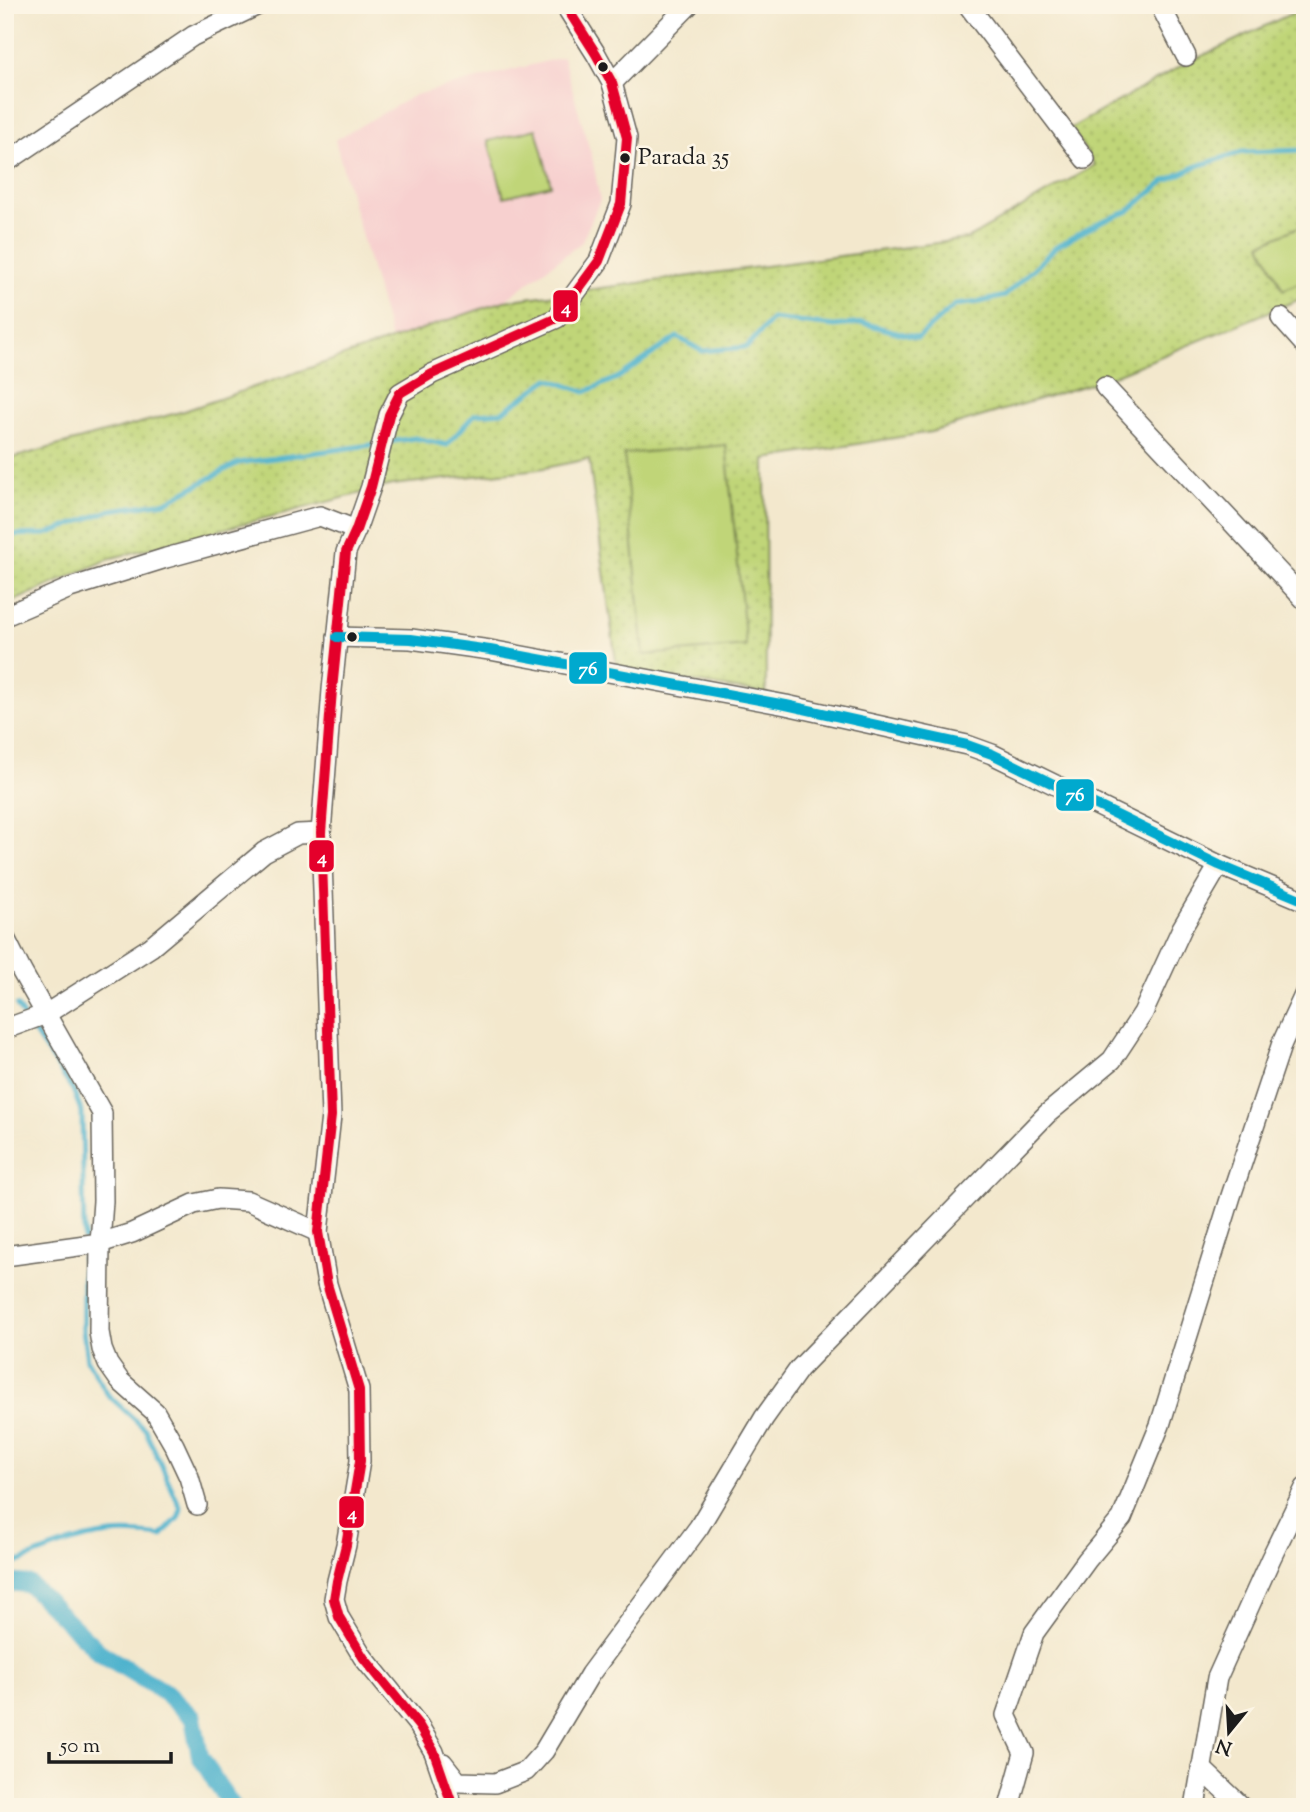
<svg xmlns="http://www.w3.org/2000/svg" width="1310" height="1812" font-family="'Sorts Mill Goudy',serif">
  <defs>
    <pattern id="grass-dots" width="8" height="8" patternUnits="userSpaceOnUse" patternTransform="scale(1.75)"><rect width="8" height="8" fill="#c0d578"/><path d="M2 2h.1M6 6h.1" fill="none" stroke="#a4b667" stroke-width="1.8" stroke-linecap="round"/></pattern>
  </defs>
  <rect width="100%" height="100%" fill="#fcf5e5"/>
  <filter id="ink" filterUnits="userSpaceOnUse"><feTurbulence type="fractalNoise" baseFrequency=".0143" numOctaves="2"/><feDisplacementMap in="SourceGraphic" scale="14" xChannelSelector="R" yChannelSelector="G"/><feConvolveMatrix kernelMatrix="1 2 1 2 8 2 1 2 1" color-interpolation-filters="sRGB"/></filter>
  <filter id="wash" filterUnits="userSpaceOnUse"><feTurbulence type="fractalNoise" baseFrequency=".00686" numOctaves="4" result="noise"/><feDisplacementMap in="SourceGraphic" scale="28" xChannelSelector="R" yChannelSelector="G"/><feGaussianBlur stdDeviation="1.57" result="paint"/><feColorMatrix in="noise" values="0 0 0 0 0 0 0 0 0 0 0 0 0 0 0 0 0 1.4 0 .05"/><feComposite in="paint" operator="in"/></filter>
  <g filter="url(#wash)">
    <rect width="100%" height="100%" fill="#f3e8cd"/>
    <path fill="#f7d0cf" d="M563,57L593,161L600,200L582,242L504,301L391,340L335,140L415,95Z"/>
    <path fill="url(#grass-dots)" stroke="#6e784a" stroke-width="2" d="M1305,7V297L1106,379L931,432L765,459L766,694L617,669L589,459L539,469L392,485L112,558L5,605V460L184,411L504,301L967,239L1095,165L1071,128L1181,66Z"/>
    <g fill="#c0d578" stroke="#6e784a" stroke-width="2">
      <path d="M536,129L551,185L504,197L488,141Z"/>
      <path d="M1305,224V280L1283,290L1261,244Z"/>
      <path d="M726,445L746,646L644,655L624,454Z"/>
    </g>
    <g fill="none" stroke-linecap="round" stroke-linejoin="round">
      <g stroke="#4eb2cd" stroke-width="5">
        <path d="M388,442L415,438L447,445L475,414L502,412L549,379L585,392L619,377L677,337L702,351L747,347L772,319L834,326L863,323L918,338L955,305L980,302L1005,296L1057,246L1102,221L1127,212L1165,181L1197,166L1242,152L1305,150"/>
        <path d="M5,535L47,534L111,510L166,502L238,463L378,444"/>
        <path d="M17,1006L23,1016"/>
        <path d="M34,1032L73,1090L82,1113L84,1239"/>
        <path d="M5,1568C39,1553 74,1538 111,1534C127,1532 145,1534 161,1536L178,1518L181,1509L145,1429L108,1395L87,1360L83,1330V1257"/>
      </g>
      <path stroke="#4eb2cd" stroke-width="18" d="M5,1582L29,1584L99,1652L163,1691L193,1718L200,1756L217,1784L233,1807"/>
    </g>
  </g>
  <g filter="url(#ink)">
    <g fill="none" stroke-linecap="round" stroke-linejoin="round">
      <g stroke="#67635a" stroke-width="22">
        <g id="minor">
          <path d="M968,5L1085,159"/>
          <path d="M1160,5L1186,56"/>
          <path d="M612,83L689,5"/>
          <path d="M5,163L193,36L258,5"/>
          <path d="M1281,318L1305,345"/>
          <path d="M1105,387L1305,600"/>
          <path d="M5,616L70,588L166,558L320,516L356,530"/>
          <path d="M337,637L411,639L490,650L786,705L967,745L992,754L1219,865L1305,901"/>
          <path d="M5,938L22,972L102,1113L103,1201L100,1243L99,1332L102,1349L108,1364L120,1381L155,1412L174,1445L189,1477L197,1505"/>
          <path d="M5,1029L46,1014L151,947L264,852L298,834L321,833"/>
          <path d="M5,1256L100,1243L132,1233L194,1204L218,1199L248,1201L318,1232"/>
          <path d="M443,1763L458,1782L495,1783L526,1771L544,1751L590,1674L699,1527L764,1418L799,1369L1047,1114L1112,1060L1143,1013L1182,928L1219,865"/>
          <path d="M1201,1768L1242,1807"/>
          <path d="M453,1807L434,1752L419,1726L363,1657L339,1617L334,1599L337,1581L346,1545L360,1461L359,1390L327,1284L318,1232L331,1116L321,833L332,690L346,552L356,530L371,487L389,415L400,393L432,374L557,318L599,261L621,204L627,138L612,83L596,54L565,5"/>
          <path d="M1009,1807L1024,1753L1006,1715L1034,1633L1087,1560L1122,1518L1160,1425L1231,1196L1282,1043L1305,993"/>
          <path d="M1195,1807L1217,1678L1271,1558L1305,1488"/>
        </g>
      </g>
      <use href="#minor" stroke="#fff" stroke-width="19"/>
      <g stroke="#fcf5e5" stroke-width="16">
        <path id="bus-1" d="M453,1807L434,1752L419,1726L363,1657L339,1617L334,1599L337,1581L346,1545L360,1461L359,1390L327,1284L318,1232L331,1116L321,833L332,690L346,552L356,530L371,487L389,415L400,393L432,374L557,318L599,261L621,204L627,138L612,83L596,54L565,5"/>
      </g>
      <g stroke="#fcf5e5" stroke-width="16">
        <path id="bus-2" d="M337,637L411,639L490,650L786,705L967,745L992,754L1219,865L1305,901"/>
      </g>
      <use href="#bus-1" stroke="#e4002b" stroke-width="10"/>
      <use href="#bus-2" stroke="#00a9ce" stroke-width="10"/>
    </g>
  </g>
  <g fill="#1c1c1c" stroke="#fcf5e5" stroke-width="2.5">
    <circle cx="603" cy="67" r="6"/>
    <circle cx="625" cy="158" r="6"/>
    <circle cx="352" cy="637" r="6"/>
  </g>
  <g text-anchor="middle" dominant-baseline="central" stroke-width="5" stroke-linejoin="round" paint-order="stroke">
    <g font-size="24" fill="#1c1c1c" stroke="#fcf5e5" text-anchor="start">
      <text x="638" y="158">Parada 35</text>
    </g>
  </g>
  <g stroke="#fcf5e5" stroke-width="2.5">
    <rect x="552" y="289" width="27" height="34" rx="7" fill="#e4002b"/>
    <rect x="568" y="651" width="40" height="34" rx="7" fill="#00a9ce"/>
    <rect x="1055" y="778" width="40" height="34" rx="7" fill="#00a9ce"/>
    <rect x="308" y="839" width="27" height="34" rx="7" fill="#e4002b"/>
    <rect x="338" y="1495" width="27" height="34" rx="7" fill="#e4002b"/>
  </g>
  <g font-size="19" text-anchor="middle" font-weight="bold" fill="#fff">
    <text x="566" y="313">4</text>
    <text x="588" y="675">76</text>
    <text x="1075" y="801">76</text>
    <text x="322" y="863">4</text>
    <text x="352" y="1519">4</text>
  </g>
  <rect width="1310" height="1812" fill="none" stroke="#fcf5e5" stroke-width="28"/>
  <g transform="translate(1229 1732) rotate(198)" stroke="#fcf5e5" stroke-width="5" paint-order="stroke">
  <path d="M0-5L12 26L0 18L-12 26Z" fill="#1c1c1c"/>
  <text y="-10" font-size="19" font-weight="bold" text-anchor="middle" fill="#1c1c1c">N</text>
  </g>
  <path d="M49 1752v10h122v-10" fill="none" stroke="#1c1c1c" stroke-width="3.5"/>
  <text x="60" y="1752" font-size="21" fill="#1c1c1c" stroke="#fcf5e5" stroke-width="5" paint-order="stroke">50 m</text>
</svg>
